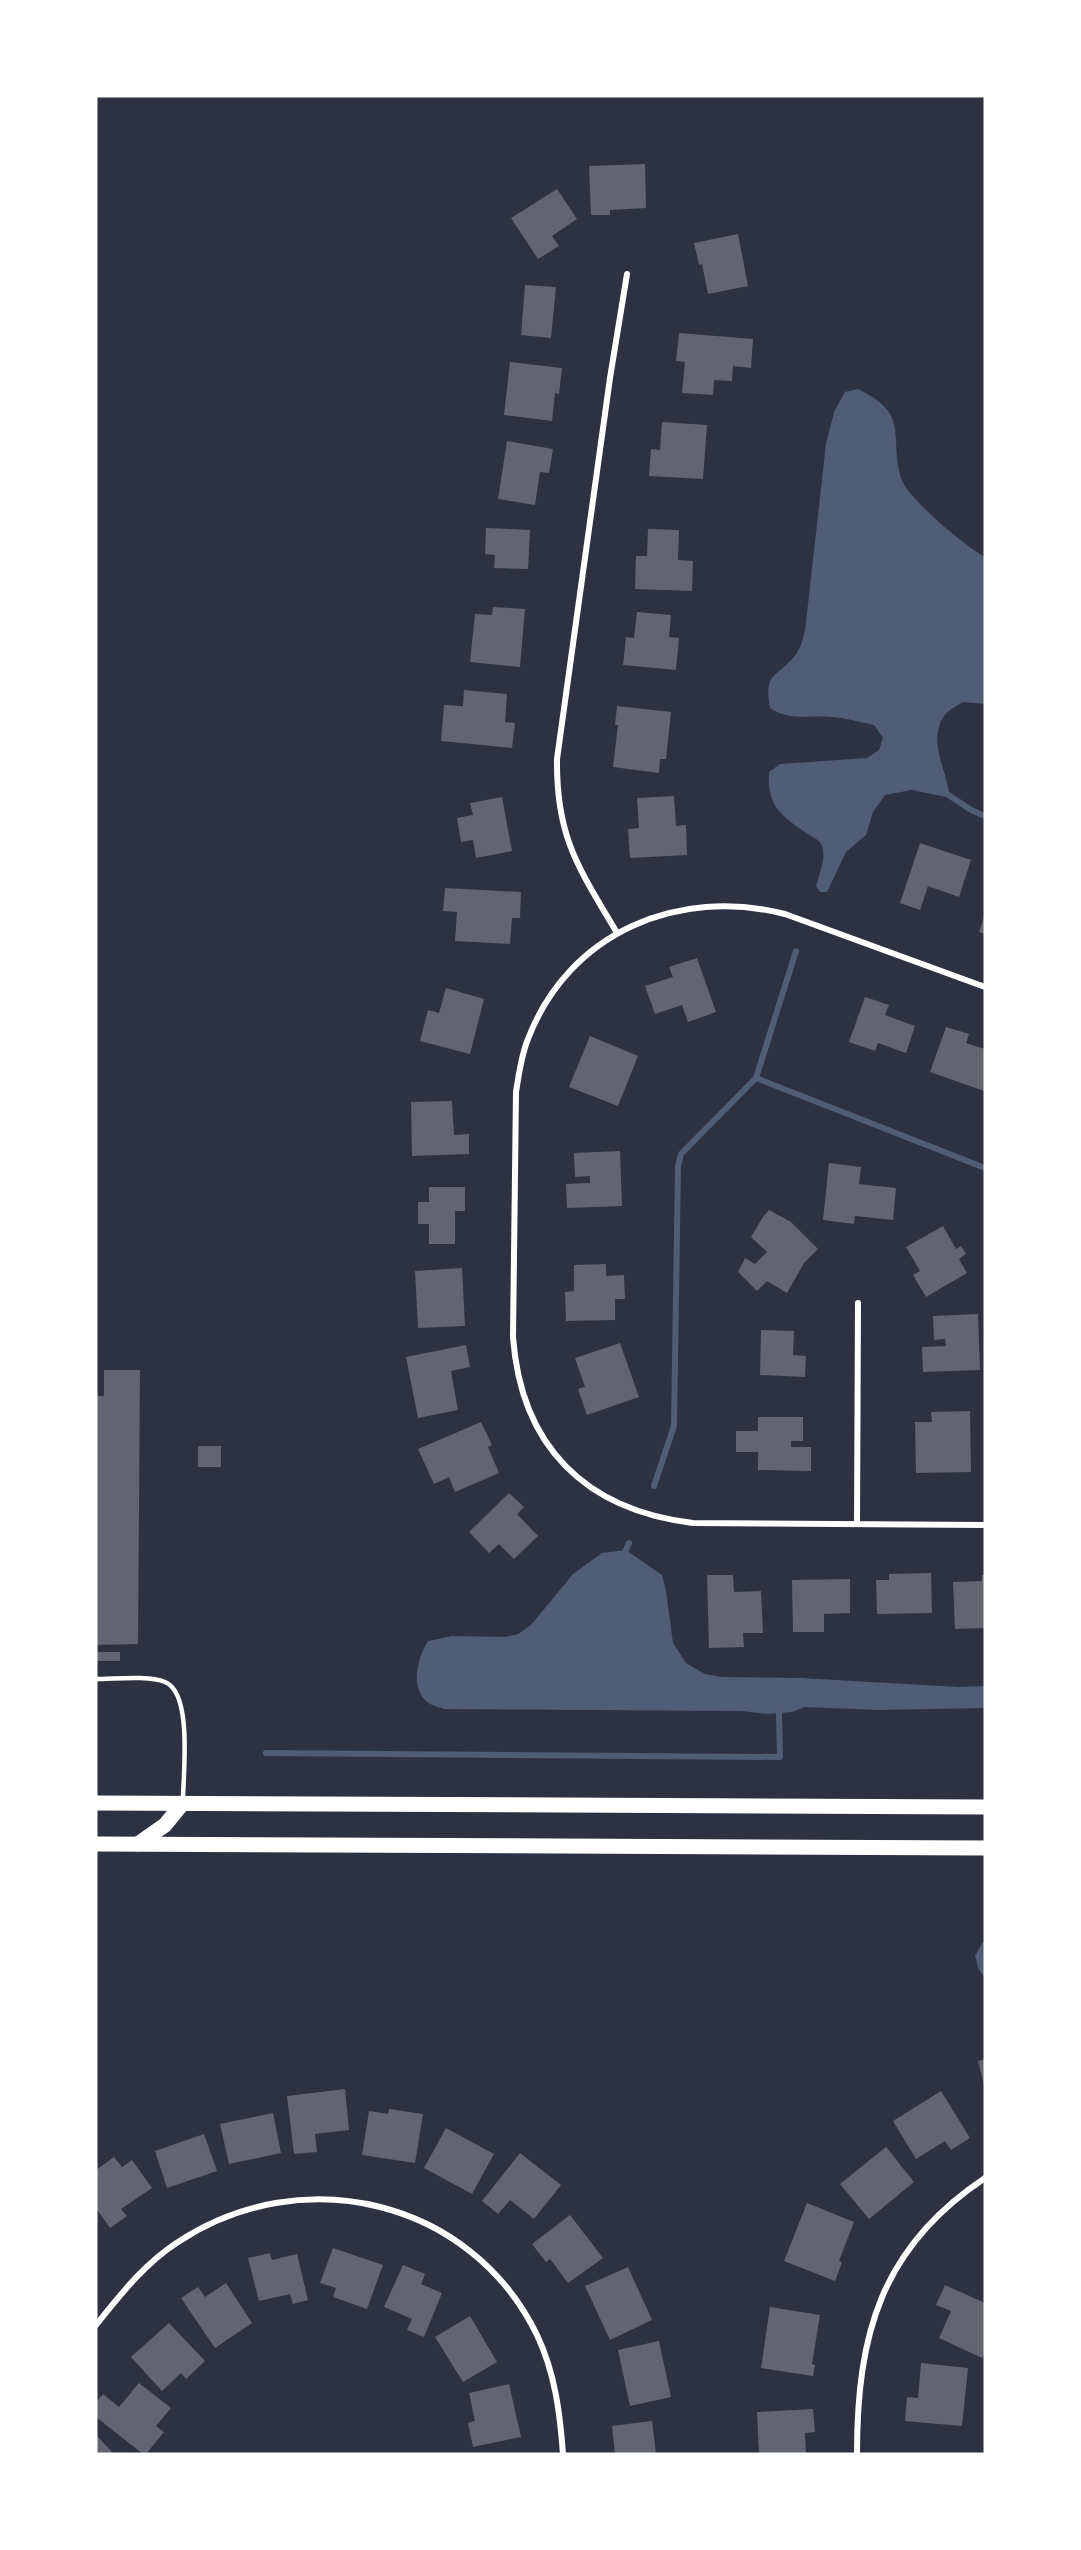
<svg xmlns="http://www.w3.org/2000/svg" width="1081" height="2550" font-family="Inter,sans-serif">
  <rect width="100%" height="100%" fill="#2d3142"/>
  <g fill="#4f5d75">
    <path d="M858,389C910,414 889,433 901,478C907,498 966,547 985,557V704L963,702C957,706 948,710 944,716C928,740 945,767 949,792L946,797L912,790L885,795L873,812L866,835L846,852L827,892H820L816,886C819,875 825,860 823,850C822,840 815,839 808,834C781,816 767,806 769,772L780,764L867,758L879,750L883,738L874,725C860,722 846,718 831,717C810,715 788,721 770,708C763,670 779,678 797,653C801,647 803,638 805,631L826,444L834,412L845,392Z"/>
    <path d="M626,1550L662,1575L666,1591L673,1643L686,1663L705,1674L722,1677L801,1678L959,1687L985,1686V1708L878,1710L805,1707L792,1712L766,1714L742,1711L444,1709C438,1707 430,1705 426,1701C410,1686 418,1657 428,1641L452,1636L504,1637L518,1634L531,1625L573,1574L602,1553Z"/>
    <path d="M983,1942H985V1978L979,1970L975,1956Z"/>
  </g>
  <g fill="none" stroke-linecap="round" stroke-linejoin="round">
    <g stroke="#4f5d75" stroke-width="6">
      <path d="M947,794L971,810L985,816"/>
      <path d="M756,1078L985,1168"/>
      <path d="M654,1486L674,1426L678,1166L681,1154L756,1078L796,951"/>
      <path d="M626,1550L629,1543"/>
      <path d="M266,1753L780,1757L779,1713"/>
    </g>
  </g>
  <g fill="#626471">
    <path d="M645,164L646,208L610,210V215H591L589,166Z"/>
    <path d="M557,189L577,219L552,236L559,246L538,259L511,218Z"/>
    <path d="M738,234L748,286L708,294L702,264L699,265L694,243Z"/>
    <path d="M525,285L556,287L551,338L521,335Z"/>
    <path d="M679,333L753,339L751,368L733,366L732,381L714,380L713,395L682,393L685,362L676,361Z"/>
    <path d="M510,362L562,368L559,394L555,393L552,421L504,415Z"/>
    <path d="M662,422L707,425L703,479L649,476L651,449L660,450Z"/>
    <path d="M507,441L553,449L549,473L540,472L535,505L498,499Z"/>
    <path d="M486,528L530,530L528,569L494,568L495,555L485,554Z"/>
    <path d="M648,529L679,530L678,560L693,561L692,591L635,589L636,556H647Z"/>
    <path d="M493,607L525,609L520,667L470,662L475,614L492,615Z"/>
    <path d="M637,612L671,615L669,637L679,638L676,670L623,665L626,637L634,638Z"/>
    <path d="M464,690L507,694L505,722L515,723L512,748L441,741L444,705L463,706Z"/>
    <path d="M617,706L671,712L666,759H660L659,773L613,767L618,725H615Z"/>
    <path d="M674,796L676,826L686,825L687,855L630,858L628,829L639,828L637,798Z"/>
    <path d="M502,797L512,851L476,858L473,840L461,842L457,818L473,815L470,803Z"/>
    <path d="M920,843L971,860L959,897L928,886L920,910L900,903Z"/>
    <path d="M445,888L521,892L520,918H512L510,944L455,941L457,912L443,911Z"/>
    <path d="M985,914V934L979,932Z"/>
    <path d="M697,958L716,1012L688,1022L682,1005L655,1014L645,986L673,977L669,967Z"/>
    <path d="M446,988L484,999L470,1054L420,1041L428,1010L439,1013Z"/>
    <path d="M865,997L889,1005L885,1015L915,1026L906,1053L878,1043L875,1051L849,1042Z"/>
    <path d="M946,1027L969,1034L966,1043L985,1049L984,1091L930,1072Z"/>
    <path d="M590,1036L638,1056L618,1106L569,1087Z"/>
    <path d="M452,1101L454,1135L469,1134V1154L412,1156L411,1102Z"/>
    <path d="M620,1151L622,1206L567,1208L566,1184L590,1183V1176L575,1177L574,1153Z"/>
    <path d="M829,1163L861,1167L859,1184L896,1188L893,1220L855,1216L854,1224L823,1220Z"/>
    <path d="M429,1187H465V1211H455V1244H429V1224H418V1202H429Z"/>
    <path d="M769,1210L791,1222L818,1249L804,1263L787,1293L767,1281L757,1291L738,1272L745,1258L755,1264L767,1252L751,1237L763,1217Z"/>
    <path d="M943,1226L956,1249L961,1246L966,1254L959,1259L967,1273L926,1297L913,1275L920,1271L906,1247Z"/>
    <path d="M606,1264V1276L624,1275L625,1299H615V1320L566,1321L565,1292L574,1291V1265Z"/>
    <path d="M462,1268L465,1326L418,1328L415,1271Z"/>
    <path d="M978,1314L980,1370L923,1372L922,1347L946,1346L945,1339L934,1340L933,1316Z"/>
    <path d="M761,1330L794,1331L793,1355L806,1356L805,1377L760,1375Z"/>
    <path d="M620,1343L639,1397L587,1415L578,1389L585,1387L575,1358Z"/>
    <path d="M466,1345L470,1367L451,1371L458,1410L418,1418L406,1357Z"/>
    <path d="M104,1370H140L138,1644L96,1645V1396H104Z"/>
    <path d="M970,1411L971,1472L916,1473L915,1422H932L931,1412Z"/>
    <path d="M758,1417H803V1441H791V1447H811V1471L758,1470V1452H736V1431H758Z"/>
    <path d="M481,1422L492,1445L488,1447L499,1473L455,1492L449,1477L434,1484L418,1449Z"/>
    <rect x="198" y="1446" width="23" height="21"/>
    <path d="M509,1493L524,1507L517,1514L538,1536L514,1559L499,1544L489,1553L469,1532Z"/>
    <path d="M931,1573L932,1613L877,1614L876,1580H889V1574Z"/>
    <path d="M707,1575H733L734,1592L761,1591L763,1633H743L744,1647L709,1648Z"/>
    <path d="M982,1575H985V1628L955,1629L953,1582L982,1581Z"/>
    <path d="M850,1579V1613L824,1614V1632H793L792,1580Z"/>
    <rect x="96" y="1652" width="24" height="9"/>
    <path d="M985,2059V2084L984,2085L978,2061Z"/>
    <path d="M345,2089L349,2130L315,2134L317,2152L294,2154L287,2096Z"/>
    <path d="M941,2091L970,2138L951,2150L945,2141L916,2159L893,2121Z"/>
    <path d="M389,2109L423,2114L415,2163L362,2155L369,2111L388,2114Z"/>
    <path d="M273,2113L281,2153L229,2164L220,2124Z"/>
    <path d="M446,2128L494,2154L472,2194L424,2168Z"/>
    <path d="M204,2134L217,2171L167,2188L155,2151Z"/>
    <path d="M886,2147L914,2182L869,2219L840,2184Z"/>
    <path d="M520,2153L561,2185L534,2219L510,2200L498,2214L482,2201Z"/>
    <path d="M114,2157L122,2167L132,2160L152,2188L121,2209L127,2216L110,2228L96,2208V2170Z"/>
    <path d="M807,2203L854,2222L839,2261L842,2262L835,2281L784,2261Z"/>
    <path d="M570,2215L603,2258L568,2283L550,2259L546,2262L532,2244Z"/>
    <path d="M333,2248L383,2265L367,2309L333,2297L336,2288L320,2283Z"/>
    <path d="M270,2253L272,2260L297,2254L308,2300L293,2304L290,2294L259,2301L248,2258Z"/>
    <path d="M403,2265L425,2274L421,2284L442,2293L424,2337L407,2330L412,2319L384,2307Z"/>
    <path d="M628,2267L652,2320L610,2340L585,2286Z"/>
    <path d="M226,2283L252,2323L215,2348L181,2298L198,2287L205,2297Z"/>
    <path d="M945,2285L985,2303V2352L982,2358L939,2338L951,2311L936,2305Z"/>
    <path d="M770,2307L820,2315L812,2364L815,2365L813,2376L761,2368Z"/>
    <path d="M470,2316L497,2362L463,2382L435,2337Z"/>
    <path d="M169,2323L205,2361L186,2379L181,2373L162,2391L131,2357Z"/>
    <path d="M659,2341L671,2397L630,2406L618,2350Z"/>
    <path d="M921,2363L968,2368L962,2426L905,2421L907,2397L918,2398Z"/>
    <path d="M139,2383L171,2408L156,2426L164,2432L146,2454H143L96,2417V2402L103,2394L119,2407Z"/>
    <path d="M509,2384L521,2437L473,2447L468,2423L475,2421L469,2393Z"/>
    <path d="M813,2409L815,2432L805,2433L806,2454H759L757,2412Z"/>
    <path d="M652,2421L656,2454H615L612,2426Z"/>
    <path d="M96,2435L114,2454H96Z"/>
  </g>
  <g fill="none" stroke-linecap="round" stroke-linejoin="round">
    <path stroke="#fff" stroke-width="4.5" d="M96,1679C115,1679 148,1675 165,1682C193,1693 183,1775 183,1800"/>
    <g stroke="#fff" stroke-width="6">
      <path d="M617,933C579,868 556,838 557,759L610,378L627,274"/>
      <path d="M985,987L785,914C678,887 569,932 528,1039C521,1056 519,1074 516,1092L513,1337C521,1446 585,1510 693,1523L985,1525"/>
      <path d="M857,1523L858,1303"/>
      <path d="M96,2325C121,2294 144,2264 178,2242C302,2160 471,2199 537,2335C555,2373 560,2413 563,2454"/>
      <path d="M857,2454C857,2335 881,2247 985,2178"/>
    </g>
    <g stroke="#fff" stroke-width="15">
      <path d="M96,1803L985,1807"/>
      <path d="M96,1844L985,1848"/>
      <path d="M138,1844L165,1825L183,1803"/>
    </g>
  </g>
  <rect width="1081" height="2550" fill="none" stroke="#ffffff" stroke-width="195"/>
</svg>
